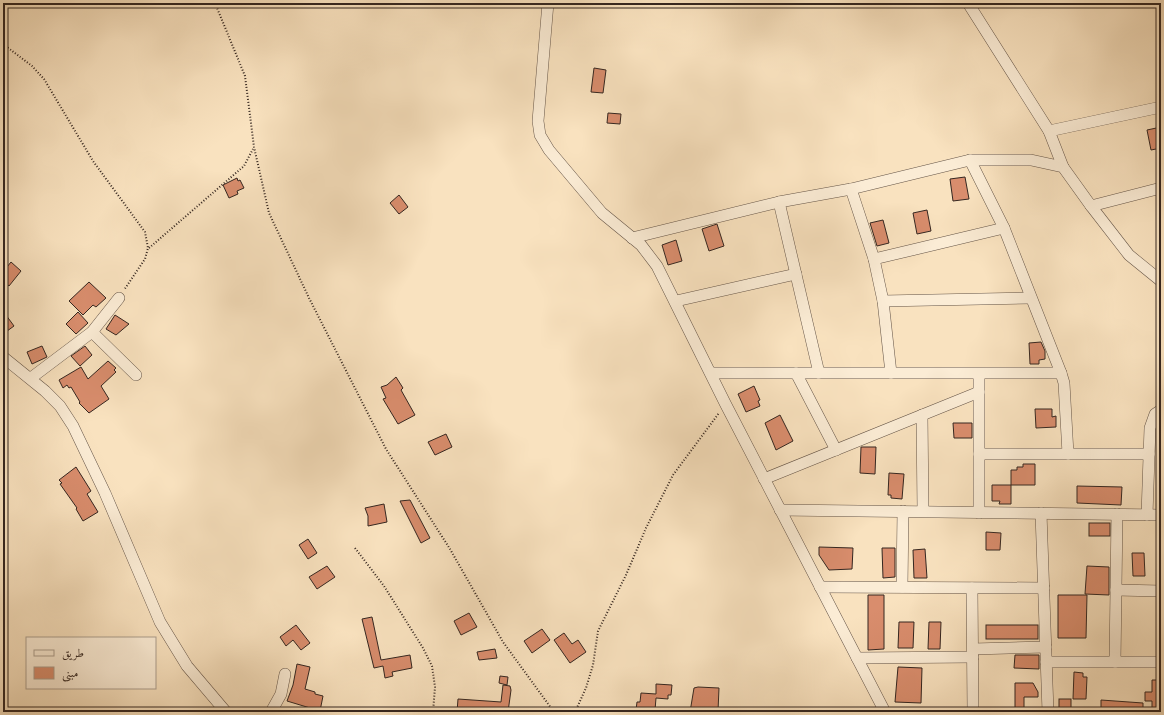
<svg xmlns="http://www.w3.org/2000/svg" width="1164" height="715" font-family="'Libre Bodoni',Amiri,serif">
  <rect width="100%" height="100%" fill="#f9e2bf"/>
  <filter id="stains"><feTurbulence type="fractalNoise" baseFrequency=".005" numOctaves="4"/><feColorMatrix values="0 0 0 0 .2 0 0 0 0 .09 0 0 0 0 .02 0 0 0 .5 -.17"/></filter>
  <radialGradient id="worn" r=".72"><stop offset=".6" stop-color="#630" stop-opacity="0"/><stop offset="1" stop-color="#630" stop-opacity=".3"/></radialGradient>
  <g fill="#d98d6d" stroke="#342620">
    <path d="M594,68L606,70L603,93L591,92Z"/>
    <path d="M608,113L621,114L620,124L607,123Z"/>
    <path d="M1161,127V148L1151,150L1147,130Z"/>
    <path d="M965,177L969,199L953,201L950,179Z"/>
    <path d="M237,178L238,181L240,180L244,188L237,191L238,194L229,198L223,185Z"/>
    <path d="M399,195L408,207L399,214L390,203Z"/>
    <path d="M927,210L931,231L917,234L913,213Z"/>
    <path d="M883,220L889,243L877,246L870,223Z"/>
    <path d="M717,224L724,246L709,251L702,229Z"/>
    <path d="M676,240L682,261L668,265L662,245Z"/>
    <path d="M11,262L21,271L9,286L3,281V272Z"/>
    <path d="M89,282L106,298L96,307L93,305L83,315L69,301Z"/>
    <path d="M3,311L14,326L3,334Z"/>
    <path d="M78,312L88,323L76,334L66,324Z"/>
    <path d="M115,315L129,324L116,335L106,329Z"/>
    <path d="M1041,342L1045,351V359L1039,360V364H1030L1029,343Z"/>
    <path d="M42,346L47,357L32,364L27,352Z"/>
    <path d="M85,346L92,355L80,366L71,356Z"/>
    <path d="M108,361L116,368L114,370L116,372L101,386L109,399L89,413L79,403L80,402L71,387L69,388L67,385L63,388L59,380L81,367L88,379Z"/>
    <path d="M396,377L403,388L401,390L415,415L398,424L383,399L386,398L381,387L387,385Z"/>
    <path d="M754,386L760,400L758,401L760,406L746,412L738,394Z"/>
    <path d="M1035,409H1052V417L1056,416V427L1036,428Z"/>
    <path d="M780,415L793,441L776,450L765,423Z"/>
    <path d="M953,423H972V438H954Z"/>
    <path d="M446,434L452,447L435,455L428,442Z"/>
    <path d="M861,447H876L875,474L860,473Z"/>
    <path d="M1023,464H1035V485H1011V470H1017V467H1023Z"/>
    <path d="M76,467L91,491L87,494L98,512L83,521L76,509L77,508L60,484L62,483L59,480Z"/>
    <path d="M889,473L904,474L902,499L891,498V495H888Z"/>
    <path d="M992,485H1011V504H999L1000,501H992Z"/>
    <path d="M1077,486L1122,487L1121,505L1077,503Z"/>
    <path d="M410,500L430,538L421,543L400,501Z"/>
    <path d="M384,504L387,522L368,526V516L365,508Z"/>
    <rect x="1089" y="523" width="21" height="13"/>
    <path d="M986,532L1001,533L1000,550H986Z"/>
    <path d="M308,539L317,553L308,559L299,545Z"/>
    <path d="M819,547L853,548L852,569L829,570L819,555Z"/>
    <path d="M882,548H895V577L883,578Z"/>
    <path d="M925,549L927,578H914L913,550Z"/>
    <path d="M1132,553H1144L1145,576H1133Z"/>
    <path d="M327,566L335,577L317,589L309,577Z"/>
    <path d="M1087,566L1109,567V595L1085,594Z"/>
    <path d="M868,595H884V649L868,650Z"/>
    <path d="M1058,595H1087L1086,638H1058Z"/>
    <path d="M469,613L477,627L461,635L454,621Z"/>
    <path d="M372,617L381,660L410,655L412,668L392,672L393,676L385,678L383,666L374,668L362,619Z"/>
    <path d="M899,622H914L913,648H898Z"/>
    <path d="M929,622H941L940,649H928Z"/>
    <path d="M296,625L310,643L301,650L293,640L286,646L280,637Z"/>
    <rect x="986" y="625" width="52" height="14"/>
    <path d="M542,629L550,640L532,653L524,641Z"/>
    <path d="M564,633L572,644L578,640L586,652L570,663L554,640Z"/>
    <path d="M495,649L497,658L479,660L477,652Z"/>
    <path d="M1015,655H1039V669L1014,668Z"/>
    <path d="M297,664L310,667L305,689L315,692V694L323,696L320,711L287,701L293,685Z"/>
    <path d="M898,667L922,668L921,703L895,702Z"/>
    <path d="M1074,672L1083,673V677H1087L1086,699H1073Z"/>
    <path d="M500,676L508,677L507,685L499,683Z"/>
    <path d="M1152,680H1159V712H1152V701H1145V692H1152Z"/>
    <path d="M1015,683H1033L1038,692V697H1024V709H1015Z"/>
    <path d="M656,684L672,685L671,695H668V699L656,698L655,710H636L637,702H640L641,693L656,694Z"/>
    <path d="M503,685L510,686L511,690L508,712H457L458,699L501,702Z"/>
    <path d="M698,687L719,688L718,711L690,712L694,688Z"/>
    <rect x="1059" y="699" width="12" height="13"/>
    <path d="M1101,700L1143,703V712H1101Z"/>
  </g>
  <g fill="none" stroke-linecap="round" stroke-linejoin="round">
    <g stroke="#655548" stroke-width="12">
      <g id="street">
        <path d="M548,3L538,121L540,135L549,150L602,213L641,245L657,266L725,403L885,712"/>
        <path d="M968,3L1049,131L1063,167"/>
        <path d="M1049,131L1161,107"/>
        <path d="M970,160L1004,228L1061,373L1064,383L1068,454"/>
        <path d="M851,189L874,259L883,301L891,373"/>
        <path d="M779,202L819,373"/>
        <path d="M1091,206L1129,255L1161,281"/>
        <path d="M632,238L779,202L851,189L970,160H1031L1063,167L1091,206L1161,188"/>
        <path d="M874,259L1004,228"/>
        <path d="M676,301L796,274"/>
        <path d="M883,301L1030,298"/>
        <path d="M92,332L136,375"/>
        <path d="M3,357L45,391L60,406L73,426L105,493L160,622L187,666L226,712"/>
        <path d="M711,373H1061"/>
        <path d="M796,373L836,450"/>
        <path d="M31,378L92,332L119,298"/>
        <path d="M922,415L923,511"/>
        <path d="M979,454H1149"/>
        <path d="M764,479L979,392"/>
        <path d="M780,510L1161,515"/>
        <path d="M979,513V374"/>
        <path d="M1041,513L1048,712"/>
        <path d="M1147,515L1150,428L1155,414L1161,410"/>
        <path d="M820,587L1044,588"/>
        <path d="M902,587L903,511"/>
        <path d="M972,588L973,712"/>
        <path d="M1116,590L1161,591"/>
        <path d="M973,649L1046,647"/>
        <path d="M857,658L973,657"/>
        <path d="M1046,662H1161"/>
        <path d="M1115,662L1117,514"/>
        <path d="M271,712L281,694L285,674"/>
      </g>
    </g>
    <g stroke="#342620" stroke-width="2" stroke-dasharray="1 2" stroke-linecap="butt">
      <path d="M215,3L245,76L254,147L269,213L309,298L386,449L450,549L503,642L554,712"/>
      <path d="M3,44L32,66L44,79L93,161L145,232L148,248L145,259L124,290"/>
      <path d="M149,248L244,166L253,149"/>
      <path d="M355,548L384,586L423,648L432,666L435,687L433,712"/>
      <path d="M575,712L586,688L593,665L598,631L626,575L646,528L673,475L719,413"/>
    </g>
    <use href="#street" stroke="#fbecd5" stroke-width="11"/>
  </g>
  <rect width="1164" height="715" fill="none" stroke="#f9e2bf" stroke-width="16"/>
  <rect x="4" y="4" width="1156" height="707" fill="none" stroke="#342620" stroke-width="2"/>
  <rect x="8" y="8" width="1148" height="699" fill="none" stroke="#342620"/>
  <rect x="26" y="637" width="130" height="52" fill="#fbecd5" stroke="#ab9d8d"/>
  <rect x="34" y="650" width="20" height="6" fill="#fbecd5" stroke="#ab9d8d"/>
  <text x="62" y="657" font-size="12" fill="#342620">طريق</text>
  <rect x="34" y="667" width="20" height="12" fill="#d98d6d" stroke="#ab9d8d"/>
  <text x="62" y="677" font-size="12" fill="#342620">مبنى</text>
  <rect width="100%" height="100%" filter="url(#stains)"/>
  <rect width="100%" height="100%" fill="url(#worn)"/>
</svg>
